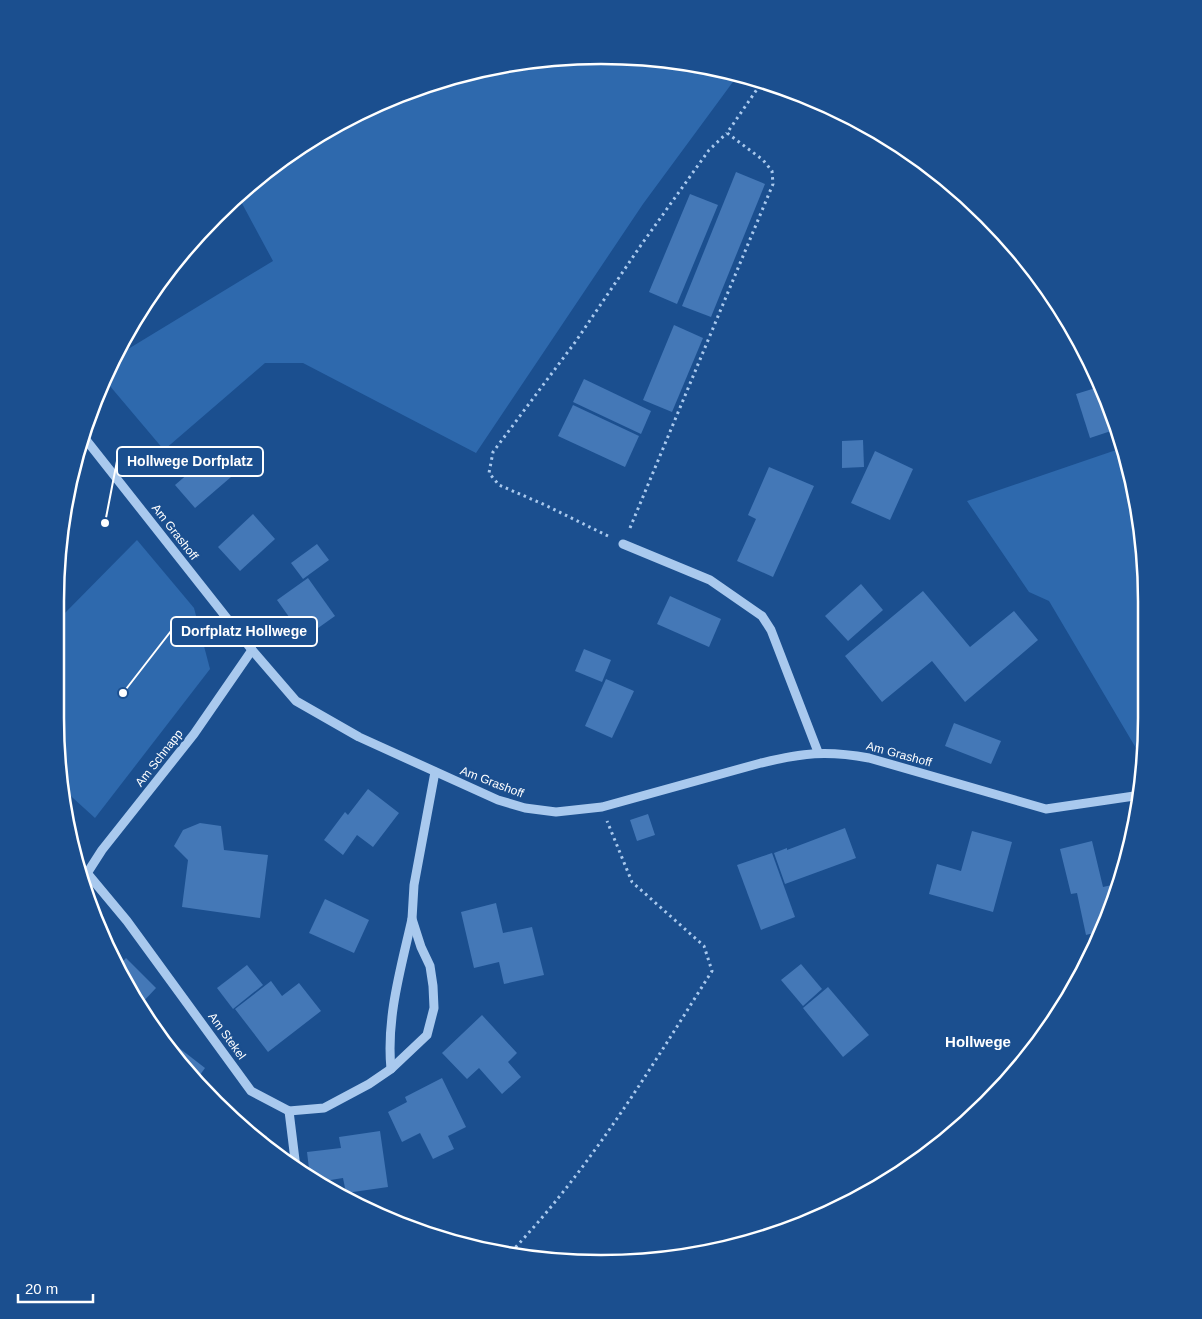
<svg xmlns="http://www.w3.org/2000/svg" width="1202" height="1319" font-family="Arial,sans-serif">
  <rect width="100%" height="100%" fill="#1b4f8f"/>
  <g fill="#2e69ad">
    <path d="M601,55L707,65L738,75L643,204L476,453L303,363H265L164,450L104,379L115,357L273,261L238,196L297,147L392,97L494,66Z"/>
    <path d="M1122,448L1136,494L1147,601L1143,760L1049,601L1029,592L967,501Z"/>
    <path d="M137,540L194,608L210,669L95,818L62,788L55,718L60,618Z"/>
  </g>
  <g fill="#4478b7">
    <path d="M736,172L765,184L711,317L682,306Z"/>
    <path d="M690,194L718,205L677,304L649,292Z"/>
    <path d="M674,325L703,338L672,412L643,400Z"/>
    <path d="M584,379L651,411L641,434L573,402Z"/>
    <path d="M1102,386L1117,429L1090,438L1076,394Z"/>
    <path d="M573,405L639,436L625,467L558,436Z"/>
    <path d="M863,440L864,467L842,468V441Z"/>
    <path d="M875,451L913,469L890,520L851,503Z"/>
    <path d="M211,454L231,477L195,508L175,485Z"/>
    <path d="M769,467L814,486L773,577L737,561L756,519L748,515Z"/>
    <path d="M253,514L275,539L240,571L218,547Z"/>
    <path d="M317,544L329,560L303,579L291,563Z"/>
    <path d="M308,578L335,616L304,638L277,600Z"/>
    <path d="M861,584L883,610L848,641L825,616Z"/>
    <path d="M923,591L970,647L1014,611L1038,640L965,702L932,661L882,702L845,656Z"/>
    <path d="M670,596L721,619L709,647L657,624Z"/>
    <path d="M584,649L611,660L602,682L575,671Z"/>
    <path d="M606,679L634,691L612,738L585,726Z"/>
    <path d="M954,723L1001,741L991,764L945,746Z"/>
    <path d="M368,789L399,813L373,847L357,835L343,855L324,840L345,812L348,815Z"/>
    <path d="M648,814L655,835L637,841L630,820Z"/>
    <path d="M200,823L221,826L224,850L268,855L260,918L182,907L188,860L174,846L183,830Z"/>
    <path d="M845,828L856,858L785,884L774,853L787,848V850Z"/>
    <path d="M972,831L1012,842L993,912L929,894L937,864L961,871Z"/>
    <path d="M1092,841L1103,887L1121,883L1118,893L1101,931L1086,935L1077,893L1071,894L1060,849Z"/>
    <path d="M772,853L795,917L761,930L737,865Z"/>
    <path d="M325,899L369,920L354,953L309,933Z"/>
    <path d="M496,903L503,933L532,927L544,975L504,984L499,962L474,968L461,912Z"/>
    <path d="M126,958L156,988L140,1005L117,968Z"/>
    <path d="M801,964L822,989L803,1006L781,980Z"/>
    <path d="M247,965L263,985L233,1009L217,988Z"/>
    <path d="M271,981L282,996L299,983L321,1011L268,1052L235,1009Z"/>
    <path d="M828,987L869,1035L843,1057L803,1008Z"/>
    <path d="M482,1015L517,1053L508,1062L521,1077L502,1094L479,1068L467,1079L442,1053Z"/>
    <path d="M174,1044L205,1068L197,1079L169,1051Z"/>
    <path d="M442,1078L466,1127L448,1136L454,1149L433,1159L420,1133L402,1142L388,1112L407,1102L405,1097Z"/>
    <path d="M249,1131L267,1136L264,1147Z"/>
    <path d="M380,1131L388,1187L346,1193L343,1178L318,1182L310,1177L307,1152L341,1148L339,1137Z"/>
  </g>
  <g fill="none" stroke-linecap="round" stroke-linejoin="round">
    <g stroke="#a9c9ee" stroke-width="3" stroke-dasharray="2.5 4" stroke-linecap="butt">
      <path d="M630,528L773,184L772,171L763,160L727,133L762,82"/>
      <path d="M608,536L545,505L499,485L489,473L493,452L576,341L639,248L709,150L727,133"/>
      <path d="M511,1252C591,1168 650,1069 712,971L704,946L632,882L607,821"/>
    </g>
    <g stroke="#a9c9ee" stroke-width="9">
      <path d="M83,436L252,650L296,701L359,737L498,800L525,808L556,812L602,807L761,763C803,753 826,750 869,758L1046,809L1141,795"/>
      <path d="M623,544L710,580L762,616L771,630L818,752"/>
      <path d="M87,873L127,921L251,1091L289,1111L324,1108L369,1084L391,1069L427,1035L434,1008L433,986L430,966L421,947L412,919L414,885L435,772"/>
      <path d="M84,878L102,850L194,734L252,650"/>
      <path d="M391,1069C386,1018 401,968 412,919"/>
      <path d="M289,1111L296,1168"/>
    </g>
  </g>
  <g text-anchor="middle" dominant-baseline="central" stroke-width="4.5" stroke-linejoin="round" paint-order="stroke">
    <g font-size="12" fill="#fff" stroke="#1b4f8f">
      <text transform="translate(175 532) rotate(52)">Am Grashoff</text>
      <text transform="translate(899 754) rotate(15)">Am Grashoff</text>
      <text transform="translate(159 758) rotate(-52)">Am Schnapp</text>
      <text transform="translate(492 782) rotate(21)">Am Grashoff</text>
      <text transform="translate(227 1036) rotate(54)">Am Stekel</text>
    </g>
    <g font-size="15" font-weight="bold" fill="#fff" stroke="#1b4f8f">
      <text x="978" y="1041">Hollwege</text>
    </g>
  </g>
  <path d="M0 0H1202V1319H0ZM601 64H601A537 537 0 0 1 1138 601V718A537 537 0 0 1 601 1255H601A537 537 0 0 1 64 718V601A537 537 0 0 1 601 64Z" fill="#1b4f8f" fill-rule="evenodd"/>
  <path fill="none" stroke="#fff" stroke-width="2.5" d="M601 64H601A537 537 0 0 1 1138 601V718A537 537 0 0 1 601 1255H601A537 537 0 0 1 64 718V601A537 537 0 0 1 601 64Z"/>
  <path fill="none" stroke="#fff" stroke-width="2" d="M105 523L117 461M123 693L171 631"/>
  <g fill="#fff" stroke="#1b4f8f" stroke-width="2">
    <circle cx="105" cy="523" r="5"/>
    <circle cx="123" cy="693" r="5"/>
  </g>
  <g fill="#1b4f8f" stroke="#fff" stroke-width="2">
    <rect x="117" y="447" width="146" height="29" rx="5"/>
    <rect x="171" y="617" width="146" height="29" rx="5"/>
  </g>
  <g font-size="14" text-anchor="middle" font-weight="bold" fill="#fff">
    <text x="190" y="466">Hollwege Dorfplatz</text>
    <text x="244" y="636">Dorfplatz Hollwege</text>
  </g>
  <path d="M18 1294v8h75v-8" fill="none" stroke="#ffffff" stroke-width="2.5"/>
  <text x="25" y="1294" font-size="15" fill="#ffffff" stroke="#1b4f8f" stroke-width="4" paint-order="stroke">20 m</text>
</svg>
